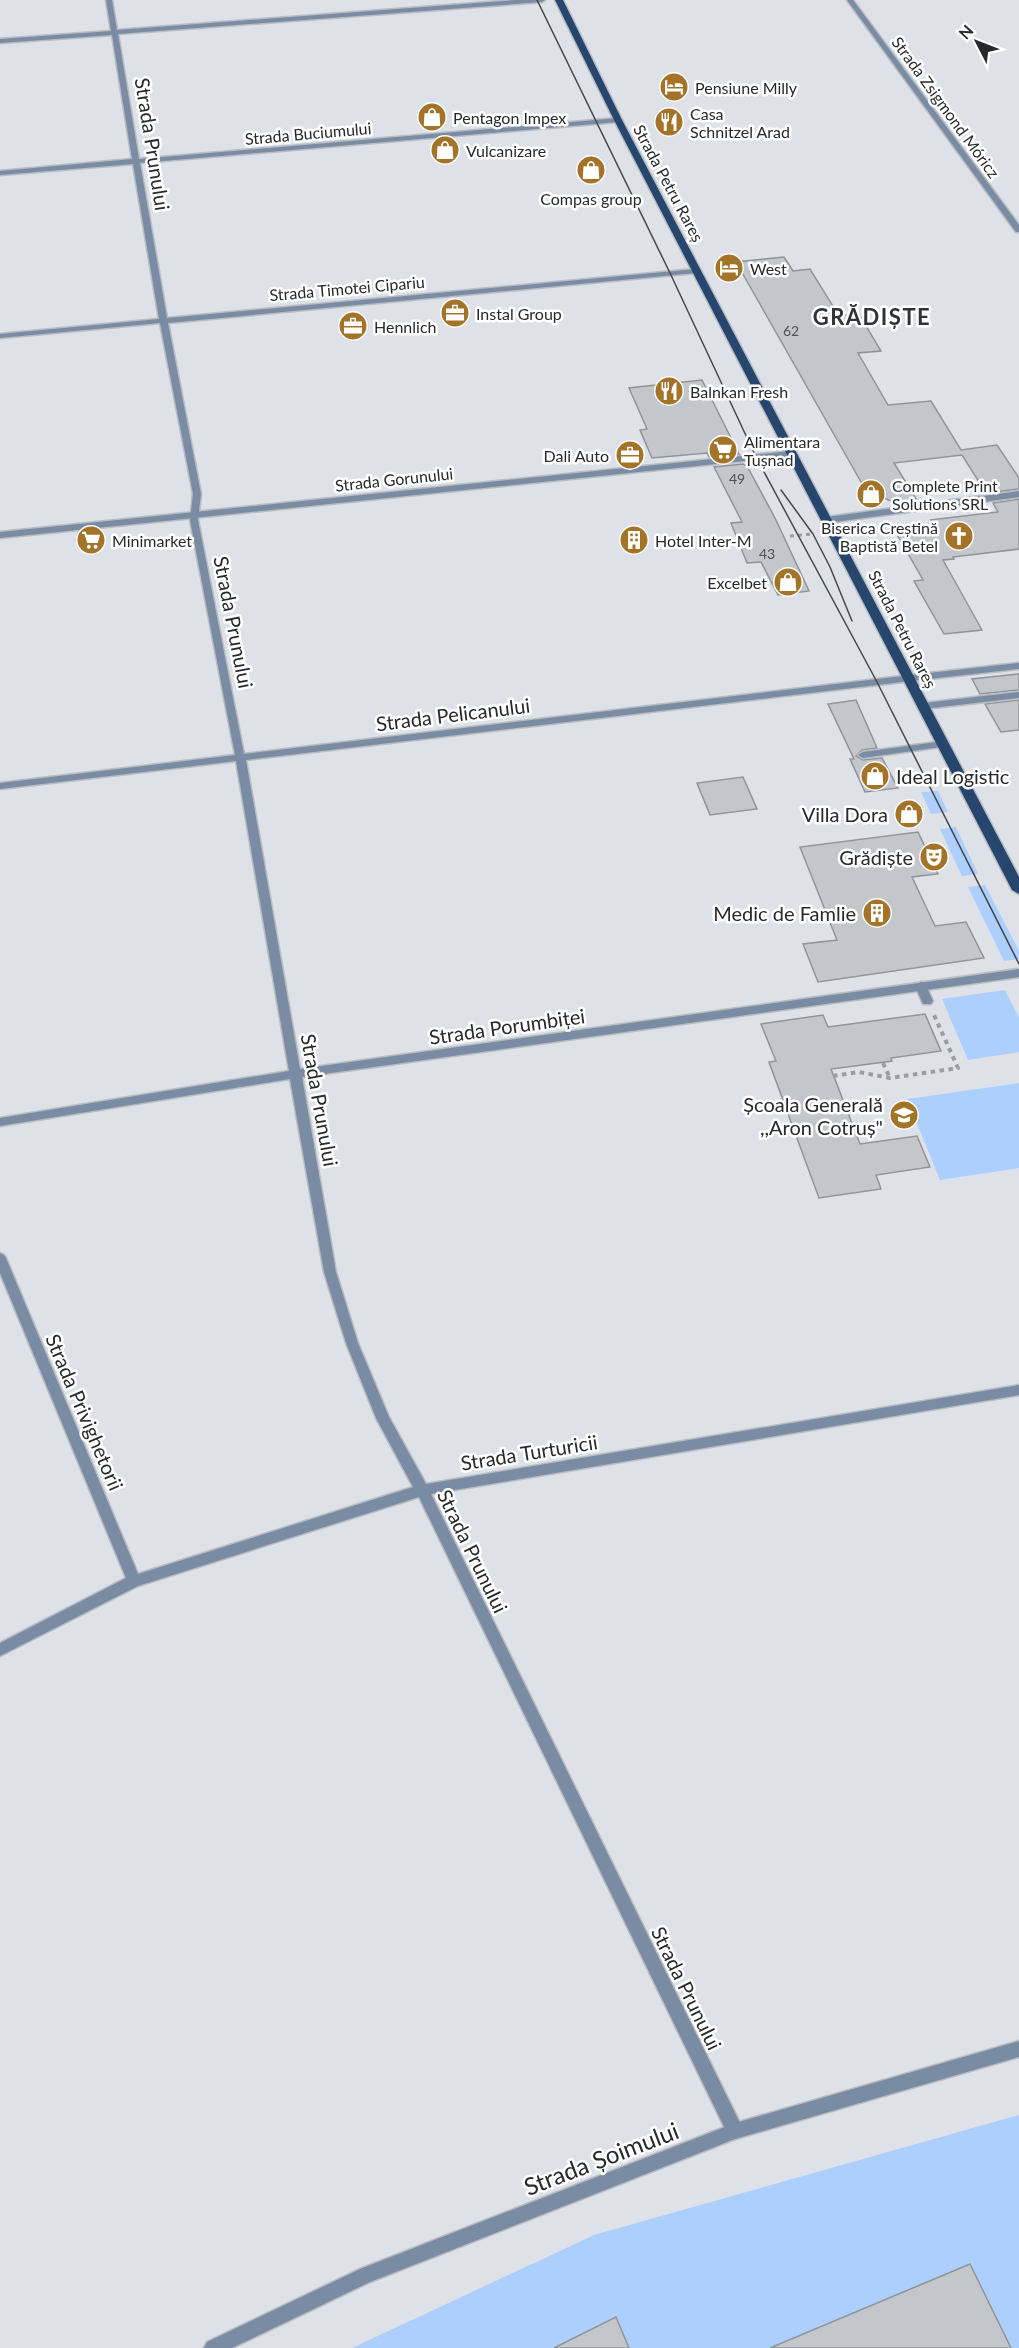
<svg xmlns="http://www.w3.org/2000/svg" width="1019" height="2348" font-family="Lato,sans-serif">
  <rect width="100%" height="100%" fill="#dee2e8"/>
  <g fill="#accffd">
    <path d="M938,791L948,812L931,814L921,792Z"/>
    <path d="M956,827L978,874L962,876L940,829Z"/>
    <path d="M985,885L1019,951V959L1004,961L968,887Z"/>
    <path d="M1005,990L1019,1018V1052L968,1060L942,999Z"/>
    <path d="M1019,1083V1168L940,1180L907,1099Z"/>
    <path d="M1019,2115V2348H352L594,2235Z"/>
  </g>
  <g fill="#c3c7cc" stroke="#909499" stroke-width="1.5">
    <path d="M784,257L793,271L810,269L839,316L859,314L881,351L858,353L888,405L931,401L961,450L997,445L1019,478V489L986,493L962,455L894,463L918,502L899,505L865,489L736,262Z"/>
    <path d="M702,380L739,454L709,457L707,453L652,458L640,430L647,429L629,388Z"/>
    <path d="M743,464L747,466L775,518L809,591L778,595L761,562L747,563L731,523L742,522L714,467Z"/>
    <path d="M1019,499V549L953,557L954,559L943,560L982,630L944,634L914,581L923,580L894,529L938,523L930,520L998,512L993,503Z"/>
    <path d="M1019,674V690L980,694L972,679Z"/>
    <path d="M856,700L877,748L862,750L856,756L863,760L882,758L898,788L865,792L850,759H854L828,704Z"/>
    <path d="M1019,700V730L1001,732L985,704Z"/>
    <path d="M743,777L757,809L710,815L697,783Z"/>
    <path d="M918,832L938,874L912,877L935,926L966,922L984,958L818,982L803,944L837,940L800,847Z"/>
    <path d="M925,1014L941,1051L891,1058L892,1061L831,1069L860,1144L917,1136L930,1167L876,1175L881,1189L819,1198L769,1062L776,1061L761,1024L823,1015L828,1027Z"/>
    <path d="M970,2264L1011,2348H770Z"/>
    <path d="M616,2317L629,2348H554Z"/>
  </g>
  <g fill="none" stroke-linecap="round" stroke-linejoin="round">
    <g stroke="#b9bdc2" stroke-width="3">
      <g id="service">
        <path d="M1019,663V669L911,681L906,678L911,675Z"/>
        <path d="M1019,692V698L924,709L919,706L924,703Z"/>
        <path d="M944,741L949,744L948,746L863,758L858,755L863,752Z"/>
        <path d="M921,982L925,983L933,1001L931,1004H923L915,986Z"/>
      </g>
    </g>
    <g stroke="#b9bdc2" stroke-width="3">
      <g id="minor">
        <path d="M106,0H112L117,30L516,0H545L542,2L118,34L139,159L618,118L622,120L618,122L140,163L167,318L696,269L700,271L696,273L168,323L201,494L198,520L244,754L911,675L916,678L911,681L246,760L300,1069L1019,969V977L302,1077L336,1272L358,1343L389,1417L426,1484L1019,1385V1395L431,1494L741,2125L743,2131L741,2137L735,2139L729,2137L419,1497L138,1586L0,1656V1643L126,1578L0,1273V1253L4,1255L6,1258L138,1574L413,1487L376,1418L346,1343L324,1272L290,1079L0,1126V1118L289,1071L236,761L0,789V783L235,755L190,520L193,494L160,323L0,338V334L159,319L133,164L0,175V171L132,159L112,35L0,43V39L111,31Z"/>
        <path d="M847,0H853L1019,225V232H1016Z"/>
      </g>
    </g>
    <g stroke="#b9bdc2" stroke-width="3">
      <g id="tertiary">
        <path d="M791,451L795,454L794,456L0,538V532Z"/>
        <path d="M1019,491V497L827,523L823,520L827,517Z"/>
        <path d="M1019,2041V2057L735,2139L370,2282L232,2348H204L207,2342L360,2269L735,2123Z"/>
      </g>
    </g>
    <g stroke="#b9bdc2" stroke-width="3">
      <path id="primary" d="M555,0H563L622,120L1019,877V894L1012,890L614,120Z"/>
    </g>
    <path stroke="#999ca1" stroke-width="3" stroke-dasharray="4 4" stroke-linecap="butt" d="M790,536L813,534"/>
    <g stroke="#999ca1" stroke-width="4" stroke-dasharray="4.5 4.5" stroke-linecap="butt">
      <path d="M883,1063L890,1078"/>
      <path d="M833,1076L859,1072L890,1078L958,1068L934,1015"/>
    </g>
    <use href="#service" fill="#7a8ca4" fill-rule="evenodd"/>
    <use href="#minor" fill="#7a8ca4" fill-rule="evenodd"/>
    <use href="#tertiary" fill="#7a8ca4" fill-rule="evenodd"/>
    <use href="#primary" fill="#26466e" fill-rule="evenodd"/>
    <g stroke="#46494b" stroke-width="1.5">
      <path d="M537,0L670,273L756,457L877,682L1019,964"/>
      <path d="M781,490L813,534L830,567L852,621"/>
    </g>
  </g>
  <defs>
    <g id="hotel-disc" transform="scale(1.5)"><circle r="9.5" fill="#a37327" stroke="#fff"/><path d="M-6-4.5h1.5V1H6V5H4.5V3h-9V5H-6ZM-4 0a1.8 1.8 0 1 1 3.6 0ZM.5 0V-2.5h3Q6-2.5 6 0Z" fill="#fff"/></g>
    <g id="shop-disc" transform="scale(1.5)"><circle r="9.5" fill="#a37327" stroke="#fff"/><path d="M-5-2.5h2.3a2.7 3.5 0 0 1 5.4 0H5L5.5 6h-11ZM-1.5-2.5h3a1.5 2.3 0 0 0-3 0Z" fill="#fff"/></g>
    <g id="restaurant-disc" transform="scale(1.5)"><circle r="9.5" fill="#a37327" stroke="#fff"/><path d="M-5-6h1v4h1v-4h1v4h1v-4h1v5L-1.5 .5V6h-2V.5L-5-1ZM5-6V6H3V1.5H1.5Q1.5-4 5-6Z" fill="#fff"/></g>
    <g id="office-disc" transform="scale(1.5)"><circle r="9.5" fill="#a37327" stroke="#fff"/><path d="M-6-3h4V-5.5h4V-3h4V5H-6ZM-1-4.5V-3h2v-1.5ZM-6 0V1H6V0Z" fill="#fff"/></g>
    <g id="supermarket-disc" transform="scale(1.5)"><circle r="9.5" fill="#a37327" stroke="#fff"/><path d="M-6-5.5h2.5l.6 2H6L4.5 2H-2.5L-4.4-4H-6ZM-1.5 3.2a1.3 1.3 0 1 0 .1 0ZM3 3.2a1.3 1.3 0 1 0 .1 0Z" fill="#fff"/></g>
    <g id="church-disc" transform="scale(1.5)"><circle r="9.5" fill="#a37327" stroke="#fff"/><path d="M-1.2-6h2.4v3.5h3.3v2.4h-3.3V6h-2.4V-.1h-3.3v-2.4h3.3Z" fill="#fff"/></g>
    <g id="building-disc" transform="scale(1.5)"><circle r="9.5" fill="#a37327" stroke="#fff"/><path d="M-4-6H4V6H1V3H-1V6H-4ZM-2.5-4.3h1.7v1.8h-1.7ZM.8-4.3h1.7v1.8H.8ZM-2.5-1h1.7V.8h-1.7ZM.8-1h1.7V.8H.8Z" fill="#fff"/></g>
    <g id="theatre-disc" transform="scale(1.5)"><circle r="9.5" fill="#a37327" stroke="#fff"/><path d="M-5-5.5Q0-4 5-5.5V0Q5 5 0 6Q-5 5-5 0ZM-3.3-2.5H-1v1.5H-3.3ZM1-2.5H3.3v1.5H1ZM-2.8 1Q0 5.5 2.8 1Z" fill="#fff"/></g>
    <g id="school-disc" transform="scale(1.5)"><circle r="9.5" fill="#a37327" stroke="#fff"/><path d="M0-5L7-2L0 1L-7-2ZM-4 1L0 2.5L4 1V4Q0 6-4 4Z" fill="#fff"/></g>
  </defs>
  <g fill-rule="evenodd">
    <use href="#hotel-disc" x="674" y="87"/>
    <use href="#shop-disc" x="432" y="117"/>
    <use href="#restaurant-disc" x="669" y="122"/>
    <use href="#shop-disc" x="445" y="150"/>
    <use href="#shop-disc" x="591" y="170"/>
    <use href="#hotel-disc" x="729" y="268"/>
    <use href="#office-disc" x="455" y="313"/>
    <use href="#office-disc" x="353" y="326"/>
    <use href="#restaurant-disc" x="669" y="391"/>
    <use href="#supermarket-disc" x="723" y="450"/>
    <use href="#office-disc" x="630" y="455"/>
    <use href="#shop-disc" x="871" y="494"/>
    <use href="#church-disc" x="959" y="536"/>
    <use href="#supermarket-disc" x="91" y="540"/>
    <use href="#building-disc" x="634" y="540"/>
    <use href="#shop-disc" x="788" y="582"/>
    <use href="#shop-disc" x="875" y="776"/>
    <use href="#shop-disc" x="909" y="814"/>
    <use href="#theatre-disc" x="934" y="857"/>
    <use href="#building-disc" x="877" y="913"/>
    <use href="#school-disc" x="904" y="1115"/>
  </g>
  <g text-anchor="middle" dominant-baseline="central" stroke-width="5" stroke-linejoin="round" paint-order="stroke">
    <g font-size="14" fill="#4e5053">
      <text x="791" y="330">62</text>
      <text x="737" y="478">49</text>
      <text x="767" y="553">43</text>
    </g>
    <g font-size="16" fill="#27292b" stroke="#fff" text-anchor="start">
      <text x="695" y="87">Pensiune Milly</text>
      <text x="690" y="113">Casa<tspan x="690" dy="18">Schnitzel Arad</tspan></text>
      <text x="453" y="117">Pentagon Impex</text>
      <text x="466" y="150">Vulcanizare</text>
      <text x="591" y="198" text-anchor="middle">Compas group</text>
      <text x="750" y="268">West</text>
      <text x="476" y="313">Instal Group</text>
      <text x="374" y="326">Hennlich</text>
      <text x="690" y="391">Balnkan Fresh</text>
      <text x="744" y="441">Alimentara<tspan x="744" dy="18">Tușnad</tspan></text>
      <text x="609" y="455" text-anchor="end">Dali Auto</text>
      <text x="892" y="485">Complete Print<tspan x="892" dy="18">Solutions SRL</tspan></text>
      <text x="938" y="527" text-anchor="end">Biserica Creștină<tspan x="938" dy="18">Baptistă Betel</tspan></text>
      <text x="112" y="540">Minimarket</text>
      <text x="655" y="540">Hotel Inter-M</text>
      <text x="767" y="582" text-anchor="end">Excelbet</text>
    </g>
    <g font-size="16" fill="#27292b" stroke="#fff">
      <text transform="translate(946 107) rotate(54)">Strada Zsigmond Móricz</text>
      <text transform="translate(308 133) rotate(-5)">Strada Buciumului</text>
      <text transform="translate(669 183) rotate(62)">Strada Petru Rareș</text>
      <text transform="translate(347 288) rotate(-5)">Strada Timotei Cipariu</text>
      <text transform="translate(394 479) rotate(-6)">Strada Gorunului</text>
      <text transform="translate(903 629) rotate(63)">Strada Petru Rareș</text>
    </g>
    <g font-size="20" fill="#27292b" stroke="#fff">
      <text transform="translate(153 144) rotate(81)">Strada Prunului</text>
      <text transform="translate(234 622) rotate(79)">Strada Prunului</text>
      <text transform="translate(453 714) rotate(-7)">Strada Pelicanului</text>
      <text transform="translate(507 1026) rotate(-8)">Strada Porumbiței</text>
      <text transform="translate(320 1100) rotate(80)">Strada Prunului</text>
      <text transform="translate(85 1412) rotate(67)">Strada Privighetorii</text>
      <text transform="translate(529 1452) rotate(-9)">Strada Turturicii</text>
      <text transform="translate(473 1551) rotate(64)">Strada Prunului</text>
      <text transform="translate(687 1988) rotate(64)">Strada Prunului</text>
    </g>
    <g font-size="20" fill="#27292b" stroke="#fff" text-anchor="end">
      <text x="896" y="776" text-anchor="start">Ideal Logistic</text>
      <text x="888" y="814">Villa Dora</text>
      <text x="913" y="857">Grădiște</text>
      <text x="856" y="913">Medic de Famlie</text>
      <text x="883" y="1104">Școala Generală<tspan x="883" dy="23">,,Aron Cotruș"</tspan></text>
    </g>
    <g font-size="22" font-weight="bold" letter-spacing="1.5" fill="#2f3236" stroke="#fff">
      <text x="872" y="316">GRĂDIȘTE</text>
    </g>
    <g font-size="24" fill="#27292b" stroke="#fff">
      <text transform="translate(601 2158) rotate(-21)">Strada Șoimului</text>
    </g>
  </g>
  <g transform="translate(977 42) rotate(312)" stroke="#ffffff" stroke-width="4.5" paint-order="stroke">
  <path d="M0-4.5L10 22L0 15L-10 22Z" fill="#27292b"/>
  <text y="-9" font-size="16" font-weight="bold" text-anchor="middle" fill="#27292b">N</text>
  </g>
</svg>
